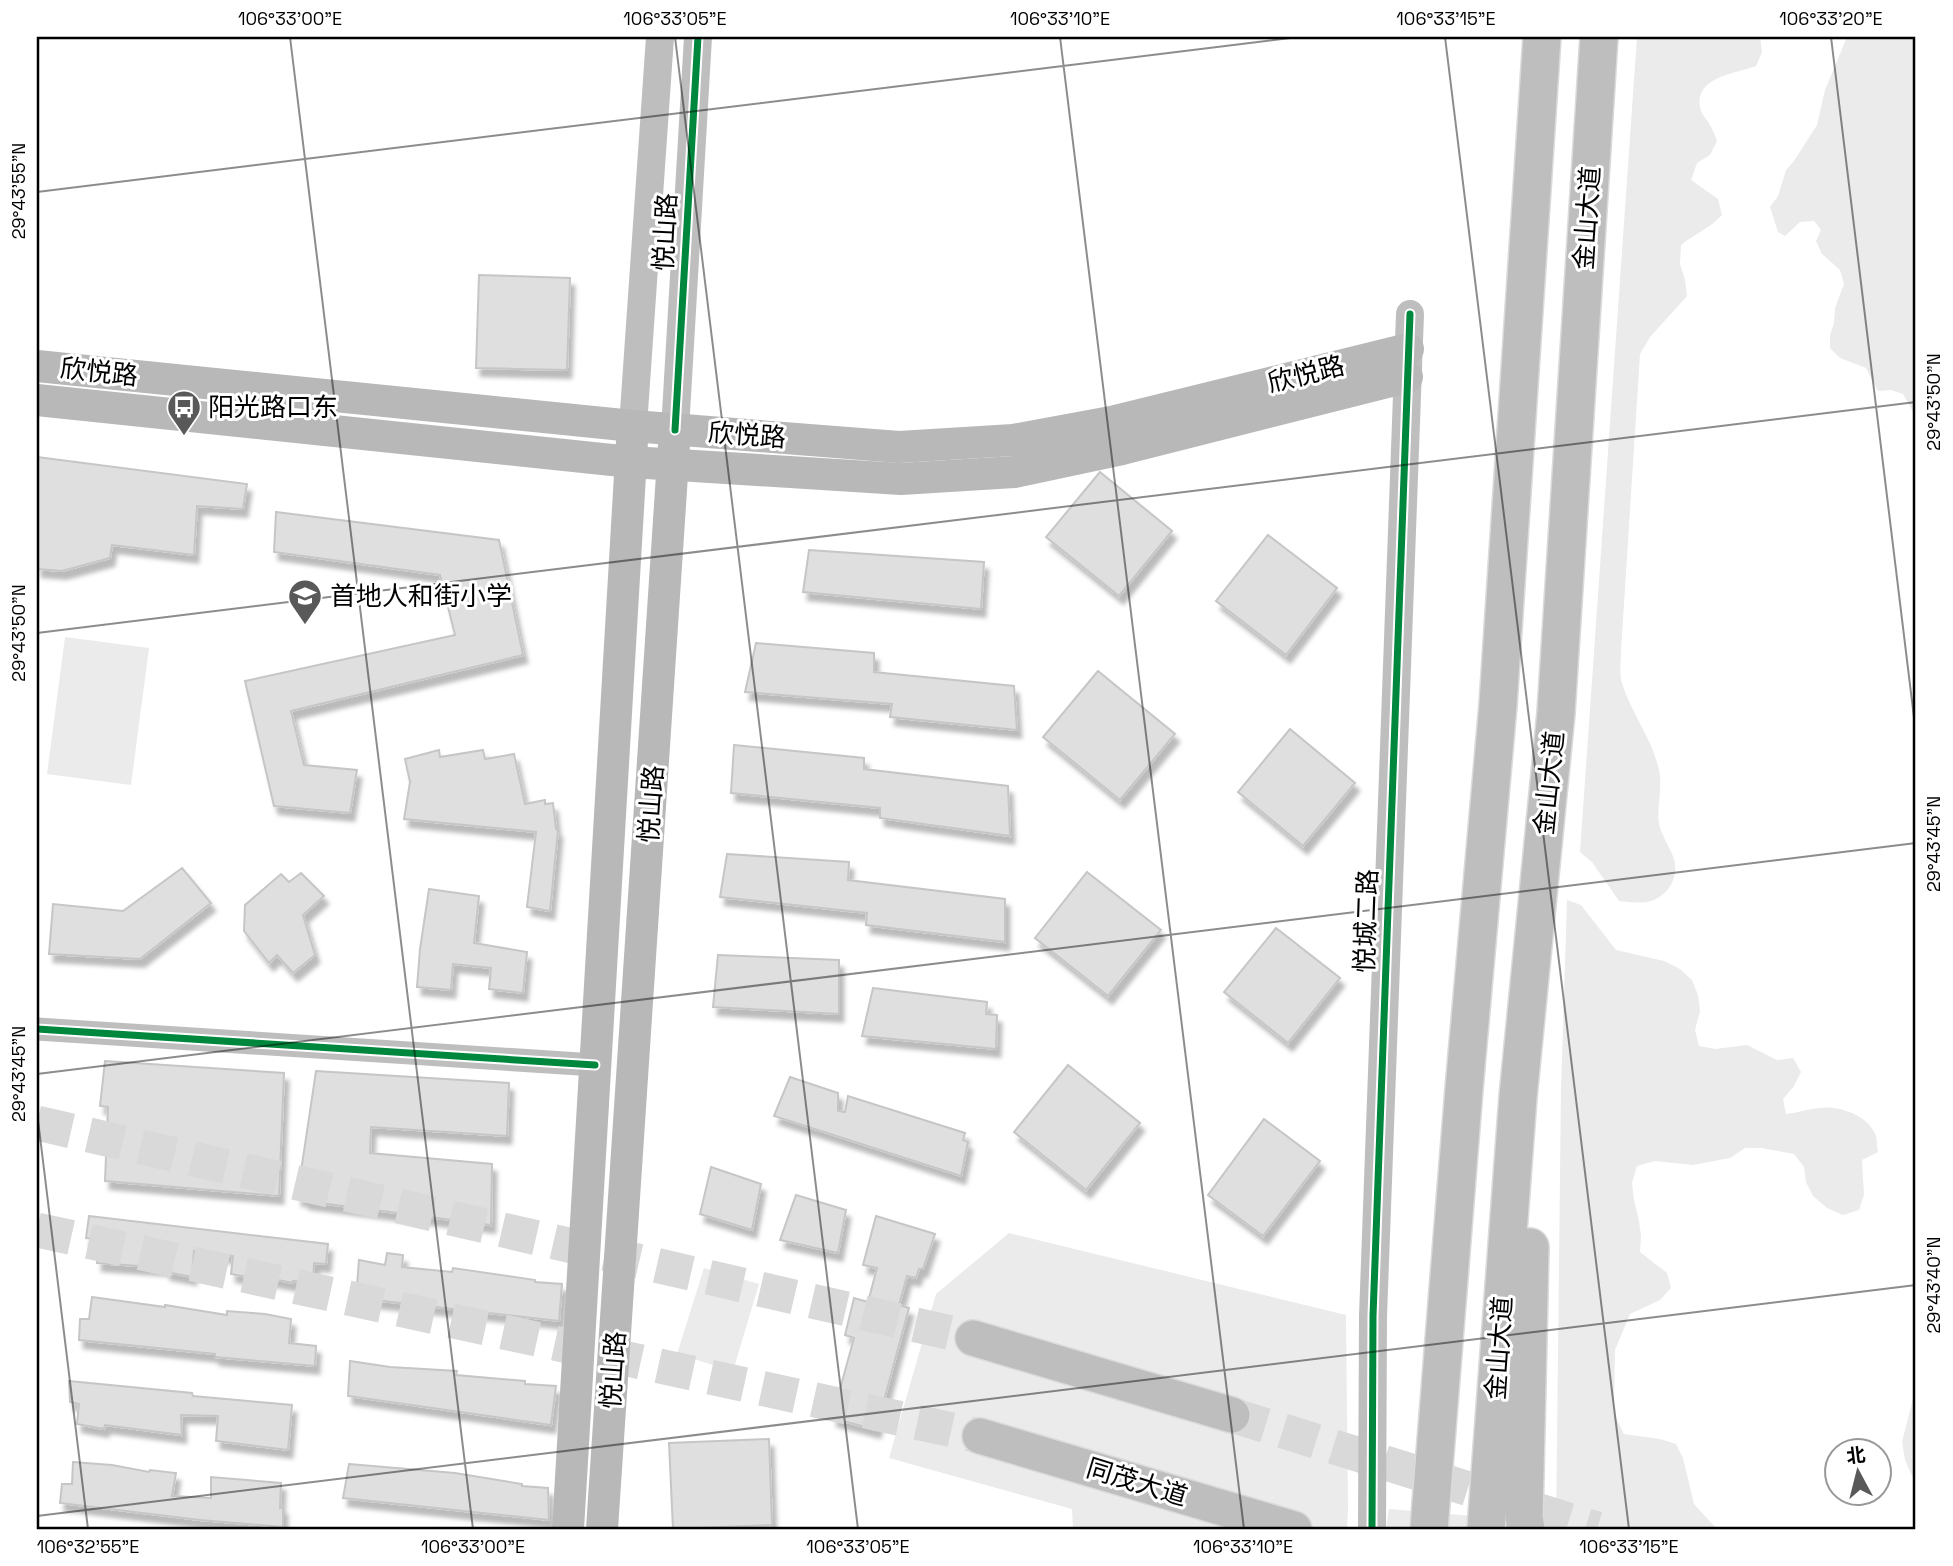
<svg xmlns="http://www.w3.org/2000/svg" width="1953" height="1566" font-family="'Space Grotesk','Noto Sans SC',sans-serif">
  <defs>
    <filter id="shadow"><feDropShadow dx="4.5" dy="8" stdDeviation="2" flood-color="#0004"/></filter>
  </defs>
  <rect width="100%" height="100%" fill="#fff"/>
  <g fill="#ebebeb">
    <path d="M1637,37H1760L1762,52L1756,66C1735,74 1691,77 1701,111C1703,116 1708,121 1710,125C1713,130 1715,136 1717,141L1710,155L1697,163L1691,180L1718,199L1722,215C1710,228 1695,234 1681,245L1680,264L1685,280L1687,296L1650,337L1640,354L1621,651C1621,661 1619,674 1622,683C1631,713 1651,737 1658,766C1664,786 1656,805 1659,824C1662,837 1670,847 1674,859C1679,877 1669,895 1651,901C1641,904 1629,902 1619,901L1592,862L1580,852Z"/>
    <path d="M1847,37H1916V417L1903,394L1891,390L1878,391L1866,368L1840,358L1830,348V335L1834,323L1835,308L1844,284L1840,270L1822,254L1816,241L1821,230L1814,221L1800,222L1785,236L1778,232L1770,207L1778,196L1786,170L1794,161L1817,125L1825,90Z"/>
    <path d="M65,637L149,648L131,785L47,774Z"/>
    <path d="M1567,900L1581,905L1616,950L1664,961L1680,969L1692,980L1698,995L1700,1011L1695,1030L1699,1046L1715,1049L1747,1045L1777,1060L1793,1058L1801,1072L1794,1086L1783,1099L1786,1114C1797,1113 1808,1109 1819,1108C1838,1105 1869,1115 1876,1136C1877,1140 1877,1147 1878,1152L1862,1160L1864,1195L1859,1210L1843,1215L1827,1208L1813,1196L1806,1182L1804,1167L1794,1154L1761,1148H1745L1730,1158L1693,1165L1655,1161L1637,1166L1632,1183L1634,1200L1639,1221L1641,1236L1640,1252L1667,1273L1671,1288L1660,1300L1630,1314L1615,1350L1614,1403L1616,1418L1624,1434L1660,1439L1676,1444L1683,1458L1694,1504L1717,1529H1556L1561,1090Z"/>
    <path d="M1009,1233L1346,1315L1348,1509L1347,1529H1073L1072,1509L889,1458L936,1294Z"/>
    <path d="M704,1268L759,1284L733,1371L677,1354Z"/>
    <path d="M1916,1387V1479L1912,1476L1905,1460L1902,1442Z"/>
    <path d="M1389,1509L1509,1519L1511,1529H1386Z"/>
  </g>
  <g fill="#dfdfdf" stroke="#c6c6c6" stroke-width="2" filter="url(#shadow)">
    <path d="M479,275L570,278L567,370L476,368Z"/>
    <path d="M37,457L247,484L243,509L197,506L194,555L112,545L110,558L62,571L37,569Z"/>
    <path d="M1100,472L1172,531L1119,596L1046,537Z"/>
    <path d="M276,512L499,540L523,655L291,711L304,765L357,770L350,813L274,806L245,681L455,635L440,575L274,552Z"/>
    <path d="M1268,535L1337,588L1286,655L1216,601Z"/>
    <path d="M809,550L984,562L981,609L803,592Z"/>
    <path d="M756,643L874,653V672L1014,686L1017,730L890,717L892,704L745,692Z"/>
    <path d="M1098,671L1175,734L1120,800L1043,737Z"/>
    <path d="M1290,729L1355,783L1303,846L1238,792Z"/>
    <path d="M734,745L864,758V769L1008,786L1010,836L880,818V808L731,793Z"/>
    <path d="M439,750L440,757L483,750L485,759L514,754L525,804L545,800V804L553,803L556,829L558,830L550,911L527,907L536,832L404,819L410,782L405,759Z"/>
    <path d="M727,854L849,862L848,880L1005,899V942L866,925L867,913L720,897Z"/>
    <path d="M182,868L211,903L140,959L49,954L53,904L123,911Z"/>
    <path d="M1087,872L1161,930L1108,996L1035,938Z"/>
    <path d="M301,873L324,896L303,915L315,955L293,973L277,955L269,963L244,931L245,905L281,874L289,882Z"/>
    <path d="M429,889L479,896L474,943L527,952L523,993L489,989L491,968L453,964L451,990L417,987L420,949Z"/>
    <path d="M1276,928L1340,978L1288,1043L1224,992Z"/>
    <path d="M718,955L839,960V1014L713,1007Z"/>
    <path d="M873,988L987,1002L986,1014L997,1015L996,1049L862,1036Z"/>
    <path d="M105,1061L284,1073L279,1196L105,1181L108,1107L100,1106Z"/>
    <path d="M1068,1065L1140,1123L1086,1190L1014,1132Z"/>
    <path d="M316,1071L509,1083L507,1136L371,1127L370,1153L492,1164L491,1225L304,1201V1198H297Z"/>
    <path d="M790,1077L838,1093V1111L845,1112L848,1096L965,1133L963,1140L968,1142L961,1176L774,1116Z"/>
    <path d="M1264,1119L1320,1161L1263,1236L1208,1195Z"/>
    <path d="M711,1167L761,1184L752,1230L700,1214Z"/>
    <path d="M796,1195L846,1210L838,1253L780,1240Z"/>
    <path d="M89,1216L328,1244L326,1264L314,1263L313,1282L293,1281V1283L257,1276V1279L231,1274L233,1256L194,1251L192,1277L166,1272V1268L97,1263L99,1239L86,1238Z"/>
    <path d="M876,1216L935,1234L923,1269H919L916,1278L907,1276L899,1305L909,1308L876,1430L832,1418L854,1338L845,1335L854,1298L868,1302L877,1268L863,1265Z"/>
    <path d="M387,1253L403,1255L402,1267L452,1272L453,1268L535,1280V1282L562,1284L559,1321L356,1298L359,1260L385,1265Z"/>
    <path d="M92,1297L165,1307V1305L227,1315V1311L265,1314L291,1319L289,1343L316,1346L315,1366L215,1357V1354L79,1340L80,1319H89Z"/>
    <path d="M350,1361L390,1367L457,1371L456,1375L525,1381V1384L556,1386L551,1425L348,1396Z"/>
    <path d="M69,1381L192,1393L193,1396L292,1405L288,1450L216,1441L218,1416L181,1415L182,1435L105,1425L104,1429L77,1424L79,1404L70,1402Z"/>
    <path d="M769,1439L772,1525L673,1529L669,1443Z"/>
    <path d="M73,1462L112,1465L149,1472L150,1470L176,1473L172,1496L211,1498V1477L281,1483L280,1508L283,1507V1527L200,1520L60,1503L62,1484H72Z"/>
    <path d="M349,1464L455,1473L522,1484V1486L548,1488L549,1520L343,1498Z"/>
  </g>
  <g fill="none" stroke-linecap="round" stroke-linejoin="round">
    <g stroke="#d9d9d9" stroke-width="35" stroke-dasharray="35 18" stroke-linecap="butt">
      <path d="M37,1123L973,1338"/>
      <path d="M37,1230L980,1436"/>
      <path d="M1232,1415L1597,1529"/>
    </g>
    <g stroke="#dbdbdb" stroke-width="38">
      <g id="primary">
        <path d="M973,1338L1232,1415"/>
        <path d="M980,1436L1294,1529"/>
      </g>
    </g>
    <g stroke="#dbdbdb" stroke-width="40">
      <g id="trunk">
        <path d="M1429,1529L1464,1089L1498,705L1542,37"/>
        <path d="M1486,1529L1518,1097L1556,713L1599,37"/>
        <path d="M1526,1529L1524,1517L1530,1247"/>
      </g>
    </g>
    <path stroke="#bebebe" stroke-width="23" d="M37,1029L595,1065"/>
    <g stroke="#bebebe" stroke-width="28">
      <path d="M633,426L660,37"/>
      <path d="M675,430L698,37"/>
      <path d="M1372,1529L1373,1316L1410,314"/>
    </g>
    <g stroke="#b8b8b8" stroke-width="32">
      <path d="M37,366L633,426L899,447L1013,440L1111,422L1408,349"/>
      <path d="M37,400L631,462L901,479L1014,472L1122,449L1407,377"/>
      <path d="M568,1529L632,441"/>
      <path d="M602,1529L674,445"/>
    </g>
    <use href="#primary" stroke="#bebebe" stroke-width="35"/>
    <use href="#trunk" stroke="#bebebe" stroke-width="37"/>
    <g stroke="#fff" stroke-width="11">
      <g id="cycleway">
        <path d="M675,430L698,37"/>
        <path d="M37,1029L595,1065"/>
        <path d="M1372,1529L1373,1316L1410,314"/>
      </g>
    </g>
    <use href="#cycleway" stroke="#00873e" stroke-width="7"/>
  </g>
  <path fill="none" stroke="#000" stroke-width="2" stroke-opacity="0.45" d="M290,37L473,1529M675,37L858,1529M1060,37L1244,1529M1445,37L1629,1529M1831,37L1916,734M37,192L1298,37M37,633L1916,402M37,1074L1916,843M37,1112L88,1529M37,1516L1916,1285"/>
  <defs>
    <g id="bus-pin" transform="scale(1.75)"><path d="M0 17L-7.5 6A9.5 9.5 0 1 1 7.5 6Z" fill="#595959" stroke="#fff"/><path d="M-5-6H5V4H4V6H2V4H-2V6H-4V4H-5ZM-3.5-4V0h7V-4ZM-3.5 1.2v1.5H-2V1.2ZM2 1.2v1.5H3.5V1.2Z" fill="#fff"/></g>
    <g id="school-pin" transform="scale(1.75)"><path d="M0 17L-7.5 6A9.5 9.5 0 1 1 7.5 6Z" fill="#595959" stroke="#fff"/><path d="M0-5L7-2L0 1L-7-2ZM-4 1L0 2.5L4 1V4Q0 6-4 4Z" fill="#fff"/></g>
  </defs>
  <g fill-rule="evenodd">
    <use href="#bus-pin" x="184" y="407"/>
    <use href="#school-pin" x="305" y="596"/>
  </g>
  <g text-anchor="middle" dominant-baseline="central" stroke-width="6" stroke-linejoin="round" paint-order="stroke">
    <g font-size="26" fill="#000" stroke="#fff">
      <text transform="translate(1587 218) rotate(-86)">金山大道</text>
      <text transform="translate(665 232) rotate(-87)">悦山路</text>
      <text transform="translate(99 372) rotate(6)">欣悦路</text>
      <text transform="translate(1306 374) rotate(-14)">欣悦路</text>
      <text transform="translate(747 435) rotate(4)">欣悦路</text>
      <text transform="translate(1549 783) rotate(-84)">金山大道</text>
      <text transform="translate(651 804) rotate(-86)">悦山路</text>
      <text transform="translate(1366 921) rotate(-88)">悦城二路</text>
      <text transform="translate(1499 1348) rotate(-86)">金山大道</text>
      <text transform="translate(613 1370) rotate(-86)">悦山路</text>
      <text transform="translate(1137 1482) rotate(17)">同茂大道</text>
    </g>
    <g font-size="26" fill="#000" stroke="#fff" text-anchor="start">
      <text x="208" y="407">阳光路口东</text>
      <text x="330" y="596">首地人和街小学</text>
    </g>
  </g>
  <rect width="1953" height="1566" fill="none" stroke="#ffffff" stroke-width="77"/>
  <g transform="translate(1858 1472) rotate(353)"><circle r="33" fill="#ffffff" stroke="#999999" stroke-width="2"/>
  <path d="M0-5L12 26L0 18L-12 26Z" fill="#595959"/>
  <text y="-10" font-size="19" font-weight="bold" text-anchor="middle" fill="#000000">北</text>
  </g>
  <rect x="38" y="38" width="1876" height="1490" fill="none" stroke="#000" stroke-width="2.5"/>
  <g font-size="18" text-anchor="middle" fill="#000">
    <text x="290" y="25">106°33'00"E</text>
    <text x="675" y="25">106°33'05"E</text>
    <text x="1060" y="25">106°33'10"E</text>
    <text x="1446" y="25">106°33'15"E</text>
    <text x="1831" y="25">106°33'20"E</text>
    <text transform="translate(19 191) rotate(-90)" y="6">29°43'55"N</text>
    <text transform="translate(1934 402) rotate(-90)" y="6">29°43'50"N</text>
    <text transform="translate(19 633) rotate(-90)" y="6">29°43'50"N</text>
    <text transform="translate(1934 844) rotate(-90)" y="6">29°43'45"N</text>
    <text transform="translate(19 1074) rotate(-90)" y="6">29°43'45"N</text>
    <text transform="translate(1934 1285) rotate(-90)" y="6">29°43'40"N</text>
    <text x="88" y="1553">106°32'55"E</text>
    <text x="473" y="1553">106°33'00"E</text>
    <text x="858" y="1553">106°33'05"E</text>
    <text x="1243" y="1553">106°33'10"E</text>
    <text x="1629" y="1553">106°33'15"E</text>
  </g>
</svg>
